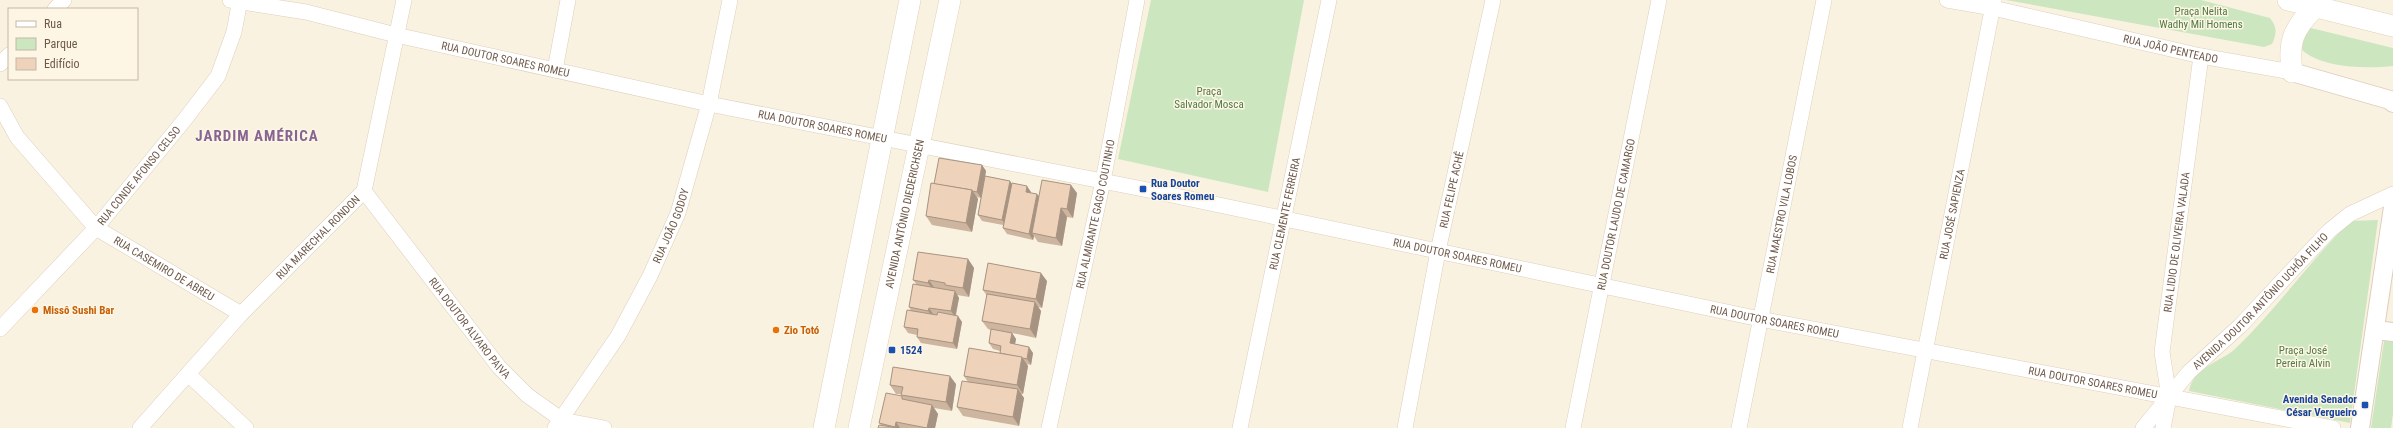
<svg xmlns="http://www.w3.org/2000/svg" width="2393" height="428" font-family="'Roboto Condensed',sans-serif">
  <rect width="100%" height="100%" fill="#faf2e0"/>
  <g fill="#cce6c0">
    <path d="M1151,0H1304L1268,192L1118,159Z"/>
    <path d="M2006,0H2201L2270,18C2277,27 2277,33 2272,44L2264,47Z"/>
    <path d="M2311,28L2393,48V66C2367,69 2320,68 2301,49L2304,32Z"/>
    <path d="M2378,220L2350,423L2189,391C2194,366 2220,363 2236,348C2277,309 2310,260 2351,221Z"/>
    <path d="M2384,341L2393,342V414L2391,428H2371Z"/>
  </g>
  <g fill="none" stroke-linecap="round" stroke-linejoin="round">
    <g stroke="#decebc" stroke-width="16">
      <g id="minor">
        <path id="s1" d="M230,0L306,12L396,35L709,104L1143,189L1760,319L2333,428"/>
        <path id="s2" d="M1947,0L1993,8L2201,56L2292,72"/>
        <path d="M55,9L64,0"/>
        <path d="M0,64L9,55"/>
        <path d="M555,70L568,0"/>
        <path id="s3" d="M0,106L17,137L96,228L241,314"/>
        <path id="s4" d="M364,191L499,367L527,395L562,420L604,428"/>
        <path id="s5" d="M0,329L96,228L186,118L218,76L234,32L240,0"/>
        <path d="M189,375L246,428"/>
        <path id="s6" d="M140,428L241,314L364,191L404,0"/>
        <path id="s7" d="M555,428L618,336L650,276L678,213L709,104L730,0"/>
        <path id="s8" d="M1049,428L1103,181L1137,0"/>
        <path id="s9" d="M1240,428L1329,0"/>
        <path id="s10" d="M1405,428L1438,251L1493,0"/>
        <path id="s11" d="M1573,428L1659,0"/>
        <path id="s12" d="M1739,428L1824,0"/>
        <path id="s13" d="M1910,428L1994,0"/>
        <path id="s14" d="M2143,428L2189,372L2240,326L2329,231L2350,214L2393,194"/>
        <path id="s15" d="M2163,428L2169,397L2162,352L2201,56"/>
      </g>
    </g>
    <g stroke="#decebc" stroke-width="20">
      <g id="tertiary">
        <path d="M2292,72L2390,100L2393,103"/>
        <path d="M2376,330L2393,332"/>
        <path d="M2360,428L2393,207"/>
      </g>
    </g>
    <g stroke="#e2d0bb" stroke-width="22">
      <g id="secondary">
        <path d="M2288,0L2393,26"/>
        <path d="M2292,72C2288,42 2293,29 2314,8"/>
        <path d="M824,428L910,0"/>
        <path id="s16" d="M859,428L950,0"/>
      </g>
    </g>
    <use href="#minor" stroke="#fff" stroke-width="15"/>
    <use href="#tertiary" stroke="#fff" stroke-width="18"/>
    <use href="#secondary" stroke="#fff" stroke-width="21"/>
  </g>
  <g fill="#cdb59f">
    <path d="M982,165L986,171L985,177L1012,184L1031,192V193L1039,196L1077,193L1073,218L1067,217L1062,246L1038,242L1034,236L1033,240L1007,234L1003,228V225L982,221L978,215L981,198L977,197L978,199L972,232L932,225L926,216L934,184Z"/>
    <path d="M968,259L974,268L969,297L957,295L959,298L956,316L962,322L957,349L921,343L917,337V335L908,333L904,327L911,311L909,307L917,285L913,280Z"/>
    <path d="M1047,281L1042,308L1038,307L1041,311L1036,338L1012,333L1016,339L1015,344L1033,353L1031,365L1027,364L1028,366L1023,394H1021L1024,398L1019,426L963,416L957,407L968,382L964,376L1000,353V351L993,349L989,343L991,330L988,329L982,321L987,296L983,290Z"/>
    <path d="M956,384L952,411L934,408L938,414L935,428H878L881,425L879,423L902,396L901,394H896L890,385Z"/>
  </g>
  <g fill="#a79382">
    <path d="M982,165L986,171L981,198L977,192Z"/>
    <path d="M1010,181L1014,187L1007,226L1002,220Z"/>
    <path d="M1071,185L1077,193L1073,218L1067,209Z"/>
    <path d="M1027,186L1031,192L1030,198L1026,192Z"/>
    <path d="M972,190L978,199L972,232L966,223Z"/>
    <path d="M1037,194L1042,200L1032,233L1034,236L1033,240L1029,234Z"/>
    <path d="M1061,208L1067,217L1062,246L1056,238Z"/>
    <path d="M968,259L974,268L969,297L963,288Z"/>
    <path d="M1041,273L1047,281L1042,308L1036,299Z"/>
    <path d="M929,280L935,289L934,291L928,283Z"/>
    <path d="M955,291L959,298L955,317L951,311Z"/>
    <path d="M1035,302L1041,311L1036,338L1030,329Z"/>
    <path d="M929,308L933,314L932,317L928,311Z"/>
    <path d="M958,316L962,322L957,349L953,343Z"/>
    <path d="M1012,333L1016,339L1014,349L1010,343Z"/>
    <path d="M1029,347L1033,353L1031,365L1027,359Z"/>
    <path d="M1022,357L1028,366L1023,394L1017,385Z"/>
    <path d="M950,376L956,384L952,411L946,402Z"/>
    <path d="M1018,389L1024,398L1019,426L1013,417Z"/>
    <path d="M932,405L938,414L935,428H927Z"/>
    <path d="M896,422L900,428H896L895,427Z"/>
  </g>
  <g fill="#eed2b9" stroke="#a79382">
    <path d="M939,158L982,165L977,192L972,191V190L934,184Z"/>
    <path d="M985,176L1010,181L1002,220L978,215Z"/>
    <path d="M1042,180L1071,185L1067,209L1061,208L1056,238L1032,233Z"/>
    <path d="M931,183L972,190L966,223L926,216Z"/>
    <path d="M1012,183L1027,186L1026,192L1037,194L1029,234L1003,228Z"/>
    <path d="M918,252L968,259L963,288L945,285V283L929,280L928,283L913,280Z"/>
    <path d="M988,263L1041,273L1036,299L983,290Z"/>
    <path d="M913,284L955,291L951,311L929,308L928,311L909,307Z"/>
    <path d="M987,294L1035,302L1030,329L982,321Z"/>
    <path d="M907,310L937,315L938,312L958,316L953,343L917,337L918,329L904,327Z"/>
    <path d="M991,329L1012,333L1010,343L1029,347L1027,359L1000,353L1001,346L989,343Z"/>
    <path d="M969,348L1022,357L1017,385L964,376Z"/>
    <path d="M893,367L950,376L946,402L901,395L903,387L890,385Z"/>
    <path d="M962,381L1018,389L1013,417L957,407Z"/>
    <path d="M886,393L902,396V399L932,405L927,428L896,422L895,427L879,423Z"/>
    <path d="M879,425L898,428H878Z"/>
  </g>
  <g fill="#1a4fb4" stroke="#fef6e5" stroke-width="1.5">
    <rect x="1139" y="185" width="8" height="8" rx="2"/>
    <rect x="888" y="346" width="8" height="8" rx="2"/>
    <rect x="2361" y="401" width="8" height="8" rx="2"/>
  </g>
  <g fill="#e8710a" stroke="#fef6e5" stroke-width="1.5">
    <circle cx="35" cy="310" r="4"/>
    <circle cx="776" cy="330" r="4"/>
  </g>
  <g text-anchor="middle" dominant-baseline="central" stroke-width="3" stroke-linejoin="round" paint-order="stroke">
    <g font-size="11" fill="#517a44" stroke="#fef6e5">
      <text x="2201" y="11">Praça Nelita<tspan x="2201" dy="13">Wadhy Mil Homens</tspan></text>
      <text x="1209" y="91">Praça<tspan x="1209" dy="13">Salvador Mosca</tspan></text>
      <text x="2303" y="350">Praça José<tspan x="2303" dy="13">Pereira Alvin</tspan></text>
    </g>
    <g font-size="11" fill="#6f5949" stroke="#fef6e5">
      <text stroke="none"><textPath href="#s2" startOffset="229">RUA JOÃO PENTEADO</textPath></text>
      <text stroke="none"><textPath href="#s1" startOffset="282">RUA DOUTOR SOARES ROMEU</textPath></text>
      <text stroke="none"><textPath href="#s1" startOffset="606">RUA DOUTOR SOARES ROMEU</textPath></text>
      <text stroke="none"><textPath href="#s5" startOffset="207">RUA CONDE AFONSO CELSO</textPath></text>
      <text stroke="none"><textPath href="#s10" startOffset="243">RUA FELIPE ACHÊ</textPath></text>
      <text stroke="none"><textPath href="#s16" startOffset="219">AVENIDA ANTÔNIO DIEDERICHSEN</textPath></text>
      <text stroke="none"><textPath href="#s8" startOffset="219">RUA ALMIRANTE GAGO COUTINHO</textPath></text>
      <text stroke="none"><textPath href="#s9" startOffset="219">RUA CLEMENTE FERREIRA</textPath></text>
      <text stroke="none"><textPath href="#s11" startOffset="218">RUA DOUTOR LAUDO DE CAMARGO</textPath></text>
      <text stroke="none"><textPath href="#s12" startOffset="218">RUA MAESTRO VILA LOBOS</textPath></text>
      <text stroke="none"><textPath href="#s13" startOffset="218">RUA JOSÉ SAPIENZA</textPath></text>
      <text stroke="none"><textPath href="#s7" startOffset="234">RUA JOÃO GODOY</textPath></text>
      <text stroke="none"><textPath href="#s6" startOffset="261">RUA MARECHAL RONDON</textPath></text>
      <text stroke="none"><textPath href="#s15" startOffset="188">RUA LIDIO DE OLIVEIRA VALADA</textPath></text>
      <text stroke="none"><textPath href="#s1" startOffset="1254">RUA DOUTOR SOARES ROMEU</textPath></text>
      <text stroke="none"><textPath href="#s3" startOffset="235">RUA CASEMIRO DE ABREU</textPath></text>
      <text stroke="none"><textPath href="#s14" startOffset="173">AVENIDA DOUTOR ANTÔNIO UCHÔA FILHO</textPath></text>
      <text stroke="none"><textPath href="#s1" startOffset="1578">RUA DOUTOR SOARES ROMEU</textPath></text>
      <text stroke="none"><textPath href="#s4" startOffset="173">RUA DOUTOR ALVARO PAIVA</textPath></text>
      <text stroke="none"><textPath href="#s1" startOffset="1902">RUA DOUTOR SOARES ROMEU</textPath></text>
    </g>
    <g font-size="11" font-weight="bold" fill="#164399" stroke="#fef6e5" text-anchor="start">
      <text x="1151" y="183">Rua Doutor<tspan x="1151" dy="13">Soares Romeu</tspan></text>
      <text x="900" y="350">1524</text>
      <text x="2357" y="399" text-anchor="end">Avenida Senador<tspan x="2357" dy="13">César Vergueiro</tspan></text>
    </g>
    <g font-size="11" font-weight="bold" fill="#c56008" stroke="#fef6e5" text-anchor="start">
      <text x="43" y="310">Missô Sushi Bar</text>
      <text x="784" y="330">Zio Totó</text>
    </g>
    <g font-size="15" font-weight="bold" letter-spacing="1" fill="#866592" stroke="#fef6e5">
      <text x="257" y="136">JARDIM AMÉRICA</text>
    </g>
  </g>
  <rect x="8" y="8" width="130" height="72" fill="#fef6e5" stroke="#c5b7a7"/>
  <rect x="16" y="21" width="20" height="6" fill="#ffffff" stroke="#c5b7a7"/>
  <text x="44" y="28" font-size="12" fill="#6f5949">Rua</text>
  <rect x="16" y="38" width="20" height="12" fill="#cce6c0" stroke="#c5b7a7"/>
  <text x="44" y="48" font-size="12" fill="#6f5949">Parque</text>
  <rect x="16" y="58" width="20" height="12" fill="#eed2b9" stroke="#c5b7a7"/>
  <text x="44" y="68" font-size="12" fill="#6f5949">Edifício</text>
</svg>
